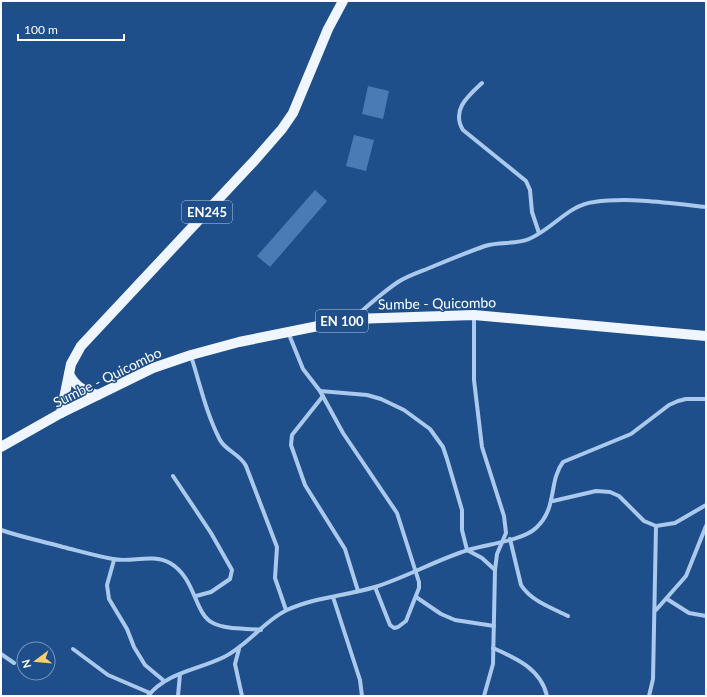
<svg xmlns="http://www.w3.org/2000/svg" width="707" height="697" font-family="Lato,sans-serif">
  <rect width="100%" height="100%" fill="#1e4f8b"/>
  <g fill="#4a7bb5">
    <path d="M368,86L389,91L383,119L362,114Z"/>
    <path d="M354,135L374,140L366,171L346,166Z"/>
    <path d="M315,190L327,201L270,267L257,256Z"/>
  </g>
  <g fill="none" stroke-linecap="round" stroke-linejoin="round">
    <g stroke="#aac9ec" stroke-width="4">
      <path d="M482,83C468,96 451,110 463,130L526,181L530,190L532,212L539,233"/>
      <path d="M474,315V380L482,447L504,516L506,533L497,554L495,570L493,664L484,696"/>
      <path d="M356,316C370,304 383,292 398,282C409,275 423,271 434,266C451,259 468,252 485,246C500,241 515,245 529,239C553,229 568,205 594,202C630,197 670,203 706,207"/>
      <path d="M288,332L303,369L320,391L343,433L397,513L419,582V588L406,621L398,627L394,628L390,625L375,587"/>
      <path d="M191,356C200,384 206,413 220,440C226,451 240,454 246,466L277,547L275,578L286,610"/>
      <path d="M320,391L367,395L381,399L404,410L430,429L443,447L447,459L462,510V530L467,550L482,558L495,570"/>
      <path d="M323,396L292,435L291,445L305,485L345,549L358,591"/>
      <path d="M173,476L211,533L232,570L230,579L211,592L196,596"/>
      <path d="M553,501L596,491L610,492L619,496L644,521L656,526L675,523L706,505"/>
      <path d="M1,530C21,537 42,541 63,547C79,551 96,556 113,559C131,563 152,553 170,563C196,578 194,614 213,623C227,630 246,628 261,630"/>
      <path d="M510,539L521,585C531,601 552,608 568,616"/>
      <path d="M114,560L107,585L109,599L127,629L134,647L145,665L163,680"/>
      <path d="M333,597L360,680L362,696"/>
      <path d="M416,597L441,614L455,620L494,626"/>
      <path d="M667,599L689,613L706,616"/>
      <path d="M656,610L686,576L706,526"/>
      <path d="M493,648C516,658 541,669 547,696"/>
      <path d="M73,649L108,675L150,693"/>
      <path d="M239,649L235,664L242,696"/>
      <path d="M1,654L14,663"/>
      <path d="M148,696C167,672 198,670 224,657C248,645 265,620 287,610C315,597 346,596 375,587C407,577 436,560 468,550C487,544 522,541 536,528C558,508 548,482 563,462L631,434L669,405L678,401L686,399H706"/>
      <path d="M178,696L180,674"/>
      <path d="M649,696L653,679L656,526"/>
    </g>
    <g stroke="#eff6ff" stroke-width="10">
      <path d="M69,374C76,387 84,391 98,395"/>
      <path d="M61,413L71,364L81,346L255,160L282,129L293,113L328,29L343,1"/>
      <path d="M1,447L61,413L153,368L191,355L239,342L353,319L474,315L706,336"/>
    </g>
  </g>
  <g text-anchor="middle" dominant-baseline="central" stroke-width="3" stroke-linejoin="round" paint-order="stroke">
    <g fill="#1e4f8b" stroke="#bccadc" stroke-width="1">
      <rect x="182" y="201" width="50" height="22" rx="3"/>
      <rect x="316" y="310" width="52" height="22" rx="3"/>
    </g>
    <g font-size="13" font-weight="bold" fill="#fff">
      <text x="207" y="212">EN245</text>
      <text x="342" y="321">EN 100</text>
    </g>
    <g font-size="14" fill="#fff" stroke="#1e4f8b">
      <text transform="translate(437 303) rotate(-1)">Sumbe - Quicombo</text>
      <text transform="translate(107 377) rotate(-26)">Sumbe - Quicombo</text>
    </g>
  </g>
  <rect width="707" height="697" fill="none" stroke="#ffffff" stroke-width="4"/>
  <g transform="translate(36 661) rotate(254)"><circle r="19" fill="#1e4f8b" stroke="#7895b9"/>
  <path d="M0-3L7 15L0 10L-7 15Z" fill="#fbcf69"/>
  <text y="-6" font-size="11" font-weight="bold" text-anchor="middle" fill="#ffffff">N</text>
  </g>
  <path d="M18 34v6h106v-6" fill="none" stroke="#ffffff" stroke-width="2"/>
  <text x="24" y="34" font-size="12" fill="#ffffff" stroke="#1e4f8b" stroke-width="3" paint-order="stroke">100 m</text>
</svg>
